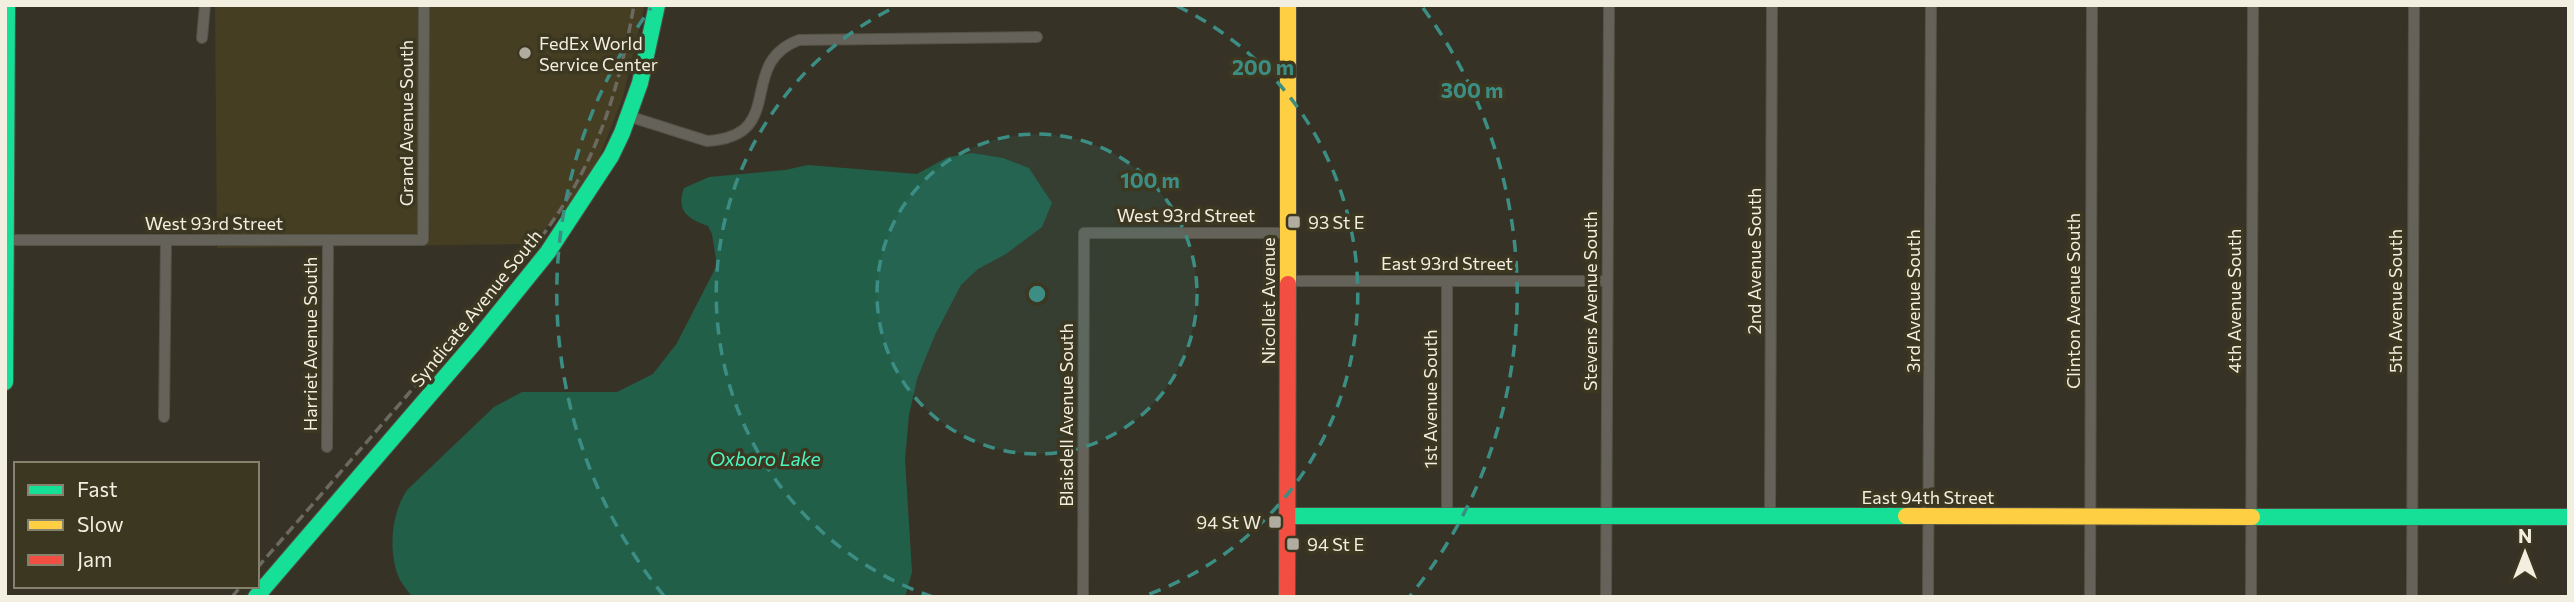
<svg xmlns="http://www.w3.org/2000/svg" width="2574" height="602" font-family="Commissioner,sans-serif">
  <rect width="100%" height="100%" fill="#363326"/>
  <path fill="#453e23" d="M215,5H645L623,97L596,166L564,212L528,244L217,248Z"/>
  <path fill="#225f49" d="M972,153L1003,158L1029,168L1052,203L1042,227L1006,254L978,269L961,285L935,335L917,379L909,415L905,459L912,572L905,597H412C408,591 402,584 399,578C388,551 391,514 407,490L494,407L522,392H617L653,374L677,343L717,265L712,234L708,226C687,218 676,211 684,188L709,177L785,170L808,165L917,174L948,157Z"/>
  <g fill="none" stroke-linecap="round" stroke-linejoin="round">
    <g stroke="#545146" stroke-width="12">
      <g id="street">
        <path d="M202,38L205,5"/>
        <path d="M628,116L707,141C789,136 735,64 799,40L1037,37"/>
        <path d="M5,240H423L424,5"/>
        <path d="M1287,281H1607"/>
        <path d="M1447,281V516"/>
        <path d="M164,417L166,240"/>
        <path d="M327,447L328,240"/>
        <path d="M1770,516L1772,5"/>
        <path d="M1083,597L1084,233H1287"/>
        <path d="M1606,597L1609,5"/>
        <path d="M1928,597L1931,5"/>
        <path d="M2090,597L2092,5"/>
        <path d="M2251,597L2253,5"/>
        <path d="M2412,597L2414,5"/>
      </g>
    </g>
    <g stroke="#545146" stroke-width="18">
      <g id="fast">
        <path d="M5,382L7,5"/>
        <path d="M1287,516H1906"/>
        <path d="M2252,517H2569"/>
        <path d="M256,597L476,341L548,252L611,156L622,133L640,83L657,5"/>
      </g>
    </g>
    <g stroke="#545146" stroke-width="18">
      <g id="slow">
        <path d="M1288,284V5"/>
        <path d="M1906,516L2252,517"/>
      </g>
    </g>
    <g stroke="#545146" stroke-width="18">
      <path id="jam" d="M1287,597L1288,284"/>
    </g>
    <use href="#street" stroke="#646259" stroke-width="10"/>
    <use href="#fast" stroke="#16e098" stroke-width="16"/>
    <use href="#slow" stroke="#ffcf43" stroke-width="16"/>
    <use href="#jam" stroke="#f24e42" stroke-width="16"/>
    <g stroke="#6c6961" stroke-width="3.5" stroke-dasharray="10 5" stroke-linecap="butt">
      <path d="M257,568C319,497 380,427 441,356C483,309 535,252 567,199C604,140 622,73 634,5"/>
      <path d="M232,597L241,586"/>
    </g>
  </g>
  <circle cx="1037" cy="294" r="160" fill="#3c8e85" fill-opacity=".12"/>
  <g fill="none" stroke="#3c8e85" stroke-width="3.5" stroke-dasharray="12 9">
    <circle cx="1037" cy="294" r="160"/>
    <path d="M933 597A320 320 0 0 1 897 6M1177 6A320 320 0 0 1 1141 597"/>
    <path d="M664 596A480 480 0 0 1 651 8M1423 8A480 480 0 0 1 1410 596"/>
  </g>
  <g fill="#b0ada0" stroke="#3c3720" stroke-width="2.5">
    <circle cx="525" cy="53" r="7"/>
    <rect x="1287" y="215" width="14" height="14" rx="3.5"/>
    <rect x="1268" y="515" width="14" height="14" rx="3.5"/>
    <rect x="1286" y="537" width="14" height="14" rx="3.5"/>
  </g>
  <g text-anchor="middle" dominant-baseline="central" stroke-width="7" stroke-linejoin="round" paint-order="stroke">
    <g font-size="18" fill="#f2efe1" stroke="#3c3720" text-anchor="start">
      <text x="539" y="43">FedEx World<tspan x="539" dy="21">Service Center</tspan></text>
      <text x="1308" y="222">93 St E</text>
      <text x="1261" y="522" text-anchor="end">94 St W</text>
      <text x="1307" y="544">94 St E</text>
    </g>
    <g font-size="18" fill="#f2efe1" stroke="#3c3720">
      <text transform="translate(406 123) rotate(-90)">Grand Avenue South</text>
      <text x="1186" y="215">West 93rd Street</text>
      <text x="214" y="223">West 93rd Street</text>
      <text transform="translate(1754 261) rotate(-90)">2nd Avenue South</text>
      <text x="1447" y="263">East 93rd Street</text>
      <text transform="translate(1268 301) rotate(-90)">Nicollet Avenue</text>
      <text transform="translate(1590 301) rotate(-90)">Stevens Avenue South</text>
      <text transform="translate(1913 301) rotate(-90)">3rd Avenue South</text>
      <text transform="translate(2073 301) rotate(-90)">Clinton Avenue South</text>
      <text transform="translate(2234 301) rotate(-90)">4th Avenue South</text>
      <text transform="translate(2395 301) rotate(-90)">5th Avenue South</text>
      <text transform="translate(476 308) rotate(-51)">Syndicate Avenue South</text>
      <text transform="translate(310 344) rotate(-90)">Harriet Avenue South</text>
      <text transform="translate(1430 399) rotate(-90)">1st Avenue South</text>
      <text transform="translate(1066 415) rotate(-90)">Blaisdell Avenue South</text>
      <text x="1928" y="497">East 94th Street</text>
    </g>
    <g font-size="19" font-style="italic" fill="#4cf7c1" stroke="#3c3720">
      <text x="765" y="458">Oxboro Lake</text>
    </g>
  </g>
  <circle cx="1037" cy="294" r="10" fill="#3c8e85" stroke="#3c3720" stroke-width="3.5"/>
  <g font-size="21" text-anchor="middle" font-weight="bold" fill="#3c8e85" stroke="#3c3720" stroke-width="7" stroke-linejoin="round" paint-order="stroke">
    <text x="1263" y="75">200 m</text>
    <text x="1472" y="98">300 m</text>
    <text x="1150" y="188">100 m</text>
  </g>
  <rect width="2574" height="602" fill="none" stroke="#f2efe1" stroke-width="14"/>
  <rect x="14" y="462" width="245" height="126" fill="#3c3720" stroke="#85816d" stroke-width="2"/>
  <rect x="28" y="485" width="35" height="10" fill="#16e098" stroke="#85816d" stroke-width="2"/>
  <text x="77" y="497" font-size="21" fill="#f2efe1">Fast</text>
  <rect x="28" y="520" width="35" height="10" fill="#ffcf43" stroke="#85816d" stroke-width="2"/>
  <text x="77" y="532" font-size="21" fill="#f2efe1">Slow</text>
  <rect x="28" y="555" width="35" height="10" fill="#f24e42" stroke="#85816d" stroke-width="2"/>
  <text x="77" y="567" font-size="21" fill="#f2efe1">Jam</text>
  <g transform="translate(2525 553)" stroke="#3c3720" stroke-width="5" paint-order="stroke">
  <path d="M0-5L12 26L0 18L-12 26Z" fill="#f2efe1"/>
  <text y="-10" font-size="19" font-weight="bold" text-anchor="middle" fill="#f2efe1">N</text>
  </g>
</svg>
